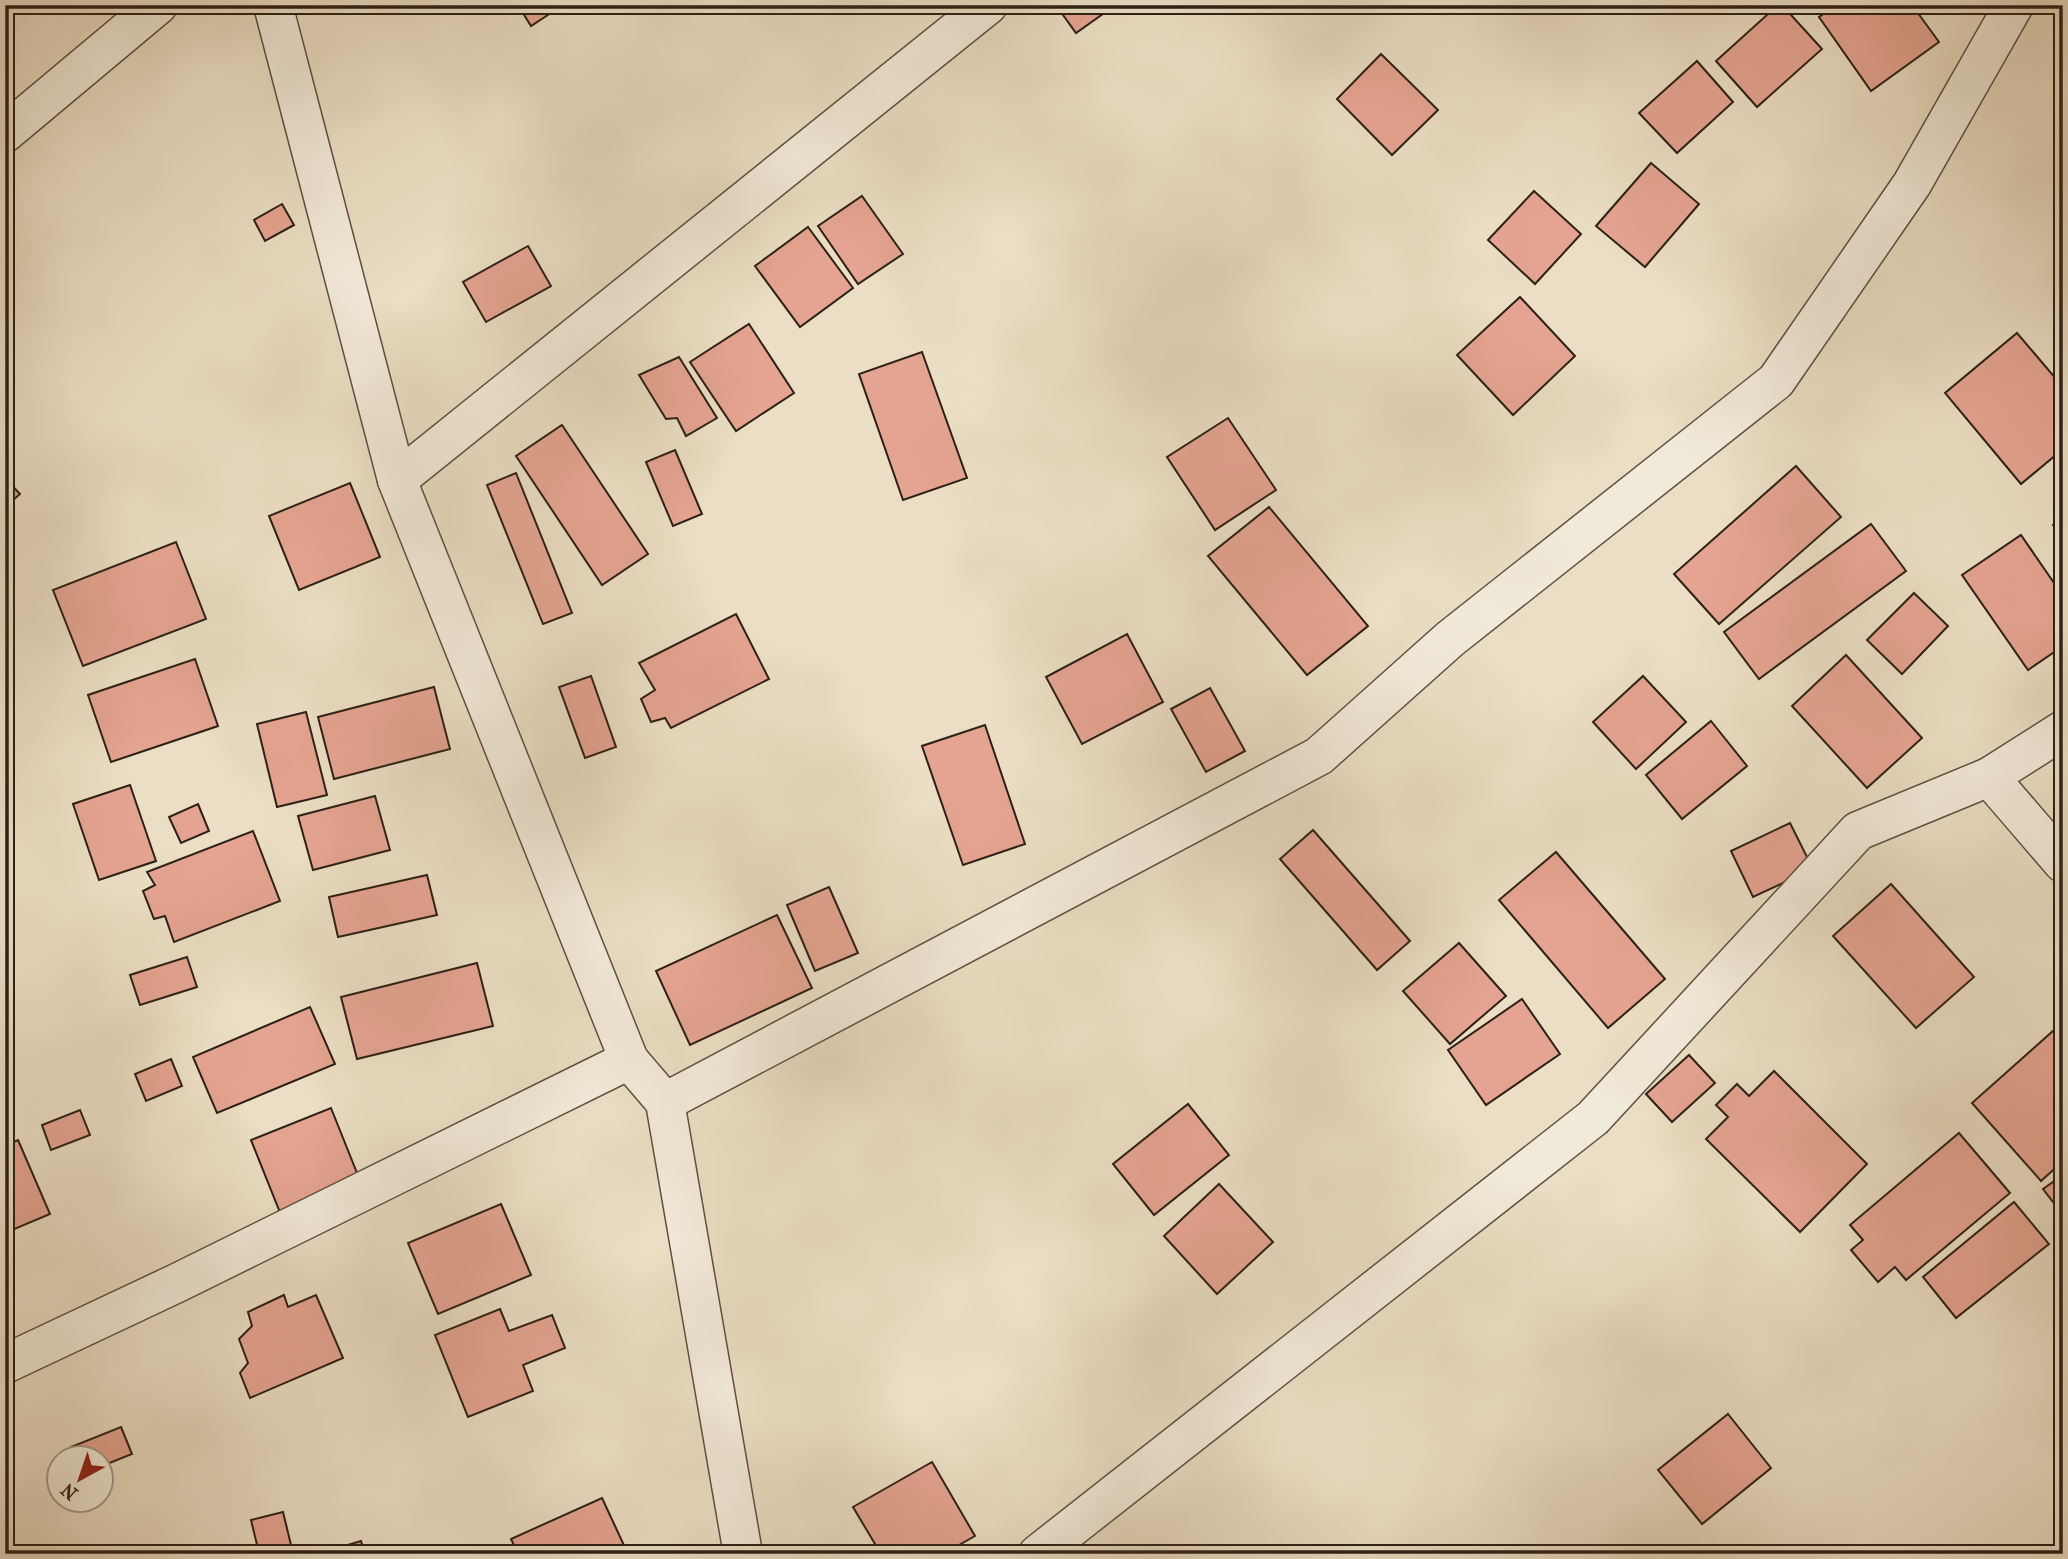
<svg xmlns="http://www.w3.org/2000/svg" width="2068" height="1559" font-family="'IM FELL French Canon',serif">
  <rect width="100%" height="100%" fill="#ebdec4"/>
  <filter id="stains"><feTurbulence type="fractalNoise" baseFrequency=".00286" numOctaves="4"/><feColorMatrix values="0 0 0 0 .2 0 0 0 0 .09 0 0 0 0 .02 0 0 0 .5 -.17"/></filter>
  <radialGradient id="worn" r=".72"><stop offset=".6" stop-color="#630" stop-opacity="0"/><stop offset="1" stop-color="#630" stop-opacity=".3"/></radialGradient>
  <g fill="#e5a491" stroke="#2c2017" stroke-width="2">
    <path d="M518,5H559L560,7L531,26Z"/>
    <path d="M1062,5H1103L1107,11L1076,33L1058,8Z"/>
    <path d="M1778,5H1782L1822,49L1757,107L1716,61Z"/>
    <path d="M1836,5H1912L1939,42L1871,91L1819,17Z"/>
    <path d="M1381,54L1438,110L1392,155L1337,99Z"/>
    <path d="M1697,61L1733,102L1677,153L1639,113Z"/>
    <path d="M1651,163L1699,204L1645,267L1596,226Z"/>
    <path d="M1534,191L1581,234L1535,284L1488,240Z"/>
    <path d="M862,196L903,254L858,284L818,226Z"/>
    <path d="M282,204L294,225L265,241L254,220Z"/>
    <path d="M808,227L853,288L800,327L755,266Z"/>
    <path d="M528,246L551,286L486,322L463,282Z"/>
    <path d="M1520,297L1575,356L1513,415L1457,355Z"/>
    <path d="M749,324L794,393L736,431L690,362Z"/>
    <path d="M2017,333L2063,387V449L2021,484L1945,393Z"/>
    <path d="M922,352L967,478L903,500L859,374Z"/>
    <path d="M679,357L717,418L686,436L677,418L666,419L639,375Z"/>
    <path d="M1228,418L1276,490L1215,530L1167,457Z"/>
    <path d="M562,425L648,554L602,585L516,456Z"/>
    <path d="M675,450L702,514L673,526L646,462Z"/>
    <path d="M1796,466L1841,517L1719,624L1674,574Z"/>
    <path d="M516,473L572,613L543,624L487,485Z"/>
    <path d="M5,478L20,494L5,507Z"/>
    <path d="M350,483L380,557L299,590L269,516Z"/>
    <path d="M1269,507L1368,626L1307,675L1208,556Z"/>
    <path d="M2063,516V535L2053,525Z"/>
    <path d="M1871,524L1906,571L1759,679L1724,632Z"/>
    <path d="M2021,535L2063,596V646L2028,670L1962,575Z"/>
    <path d="M176,542L206,619L83,666L53,590Z"/>
    <path d="M1914,593L1948,626L1902,674L1867,640Z"/>
    <path d="M736,614L769,679L671,728L665,718L651,722L641,699L655,690L639,663Z"/>
    <path d="M1127,634L1163,702L1082,744L1046,677Z"/>
    <path d="M1846,655L1922,738L1867,788L1792,706Z"/>
    <path d="M195,659L218,726L111,762L88,695Z"/>
    <path d="M591,676L616,747L585,758L559,687Z"/>
    <path d="M1643,676L1686,722L1636,769L1593,722Z"/>
    <path d="M434,687L450,749L334,779L318,717Z"/>
    <path d="M1210,688L1245,751L1206,772L1171,709Z"/>
    <path d="M306,712L327,795L277,807L257,724Z"/>
    <path d="M1711,721L1747,766L1682,819L1646,775Z"/>
    <path d="M985,725L1025,844L963,865L922,746Z"/>
    <path d="M130,785L156,861L99,880L73,804Z"/>
    <path d="M375,796L390,850L313,870L298,816Z"/>
    <path d="M198,804L209,831L181,843L169,817Z"/>
    <path d="M1790,823L1813,869L1753,897L1731,851Z"/>
    <path d="M1313,830L1410,941L1377,970L1280,859Z"/>
    <path d="M253,831L280,901L174,942L165,916L154,919L143,891L155,885L147,872Z"/>
    <path d="M1556,852L1665,979L1608,1028L1499,900Z"/>
    <path d="M427,875L437,915L338,937L329,897Z"/>
    <path d="M1891,884L1974,977L1916,1028L1833,936Z"/>
    <path d="M829,887L858,953L815,971L787,905Z"/>
    <path d="M777,915L812,988L690,1045L656,971Z"/>
    <path d="M1459,943L1506,996L1450,1044L1403,991Z"/>
    <path d="M187,957L197,987L140,1005L130,975Z"/>
    <path d="M477,963L493,1026L357,1059L341,997Z"/>
    <path d="M1522,999L1560,1054L1486,1105L1448,1050Z"/>
    <path d="M310,1007L335,1064L217,1113L193,1057Z"/>
    <path d="M2063,1022V1161L2041,1181L1972,1103Z"/>
    <path d="M1689,1055L1715,1083L1672,1122L1646,1094Z"/>
    <path d="M171,1059L182,1086L146,1101L135,1074Z"/>
    <path d="M1774,1071L1867,1164L1800,1232L1706,1139L1728,1117L1716,1105L1737,1084L1749,1096Z"/>
    <path d="M1188,1104L1229,1155L1154,1215L1113,1164Z"/>
    <path d="M331,1108L361,1183L281,1215L251,1140Z"/>
    <path d="M80,1110L90,1135L51,1150L42,1125Z"/>
    <path d="M1959,1133L2010,1193L1906,1280L1895,1267L1878,1282L1851,1250L1863,1240L1850,1225Z"/>
    <path d="M18,1140L50,1214L5,1233V1146Z"/>
    <path d="M2063,1175V1215L2043,1189Z"/>
    <path d="M1219,1184L1273,1242L1217,1294L1164,1236Z"/>
    <path d="M2014,1202L2049,1244L1956,1318L1923,1277Z"/>
    <path d="M501,1204L531,1275L438,1314L408,1243Z"/>
    <path d="M284,1295L288,1307L316,1295L343,1358L250,1398L240,1373L248,1363L239,1339L252,1326L248,1312Z"/>
    <path d="M500,1309L509,1331L552,1315L565,1348L523,1365L533,1391L468,1417L435,1335Z"/>
    <path d="M1728,1414L1771,1468L1702,1524L1658,1470Z"/>
    <path d="M121,1427L132,1454L102,1466V1458H76L71,1447Z"/>
    <path d="M932,1462L975,1536L943,1554H881L853,1507Z"/>
    <path d="M602,1498L628,1554H518L511,1539Z"/>
    <path d="M283,1512L291,1545L259,1553L251,1520Z"/>
    <path d="M361,1541L365,1554H318Z"/>
  </g>
  <g fill="none" stroke-linecap="round" stroke-linejoin="round">
    <g stroke="#5c5042" stroke-width="41">
      <g id="minor">
        <path d="M273,5L397,480L629,1060L665,1102L743,1554"/>
        <path d="M5,133L158,5"/>
        <path d="M397,480L988,5"/>
        <path d="M1989,777L2063,863"/>
        <path d="M665,1102L1319,756L1450,639L1776,381L1912,184L2014,5"/>
        <path d="M5,1364L177,1283L629,1060"/>
        <path d="M1038,1554L1593,1118L1858,831L1989,777L2063,730"/>
      </g>
    </g>
    <use href="#minor" stroke="#f2ead9" stroke-width="38"/>
  </g>
  <rect width="2068" height="1559" fill="none" stroke="#ebdec4" stroke-width="28"/>
  <rect x="7" y="7" width="2054" height="1545" fill="none" stroke="#2c2017" stroke-width="3.5"/>
  <rect x="14" y="14" width="2040" height="1531" fill="none" stroke="#2c2017" stroke-width="2"/>
  <g transform="translate(80 1479) rotate(220)"><circle r="33" fill="#f2ead9" stroke="#a3998b" stroke-width="2"/>
  <path d="M0-5L12 26L0 18L-12 26Z" fill="#8f2418"/>
  <text y="-10" font-size="19" font-weight="bold" text-anchor="middle" fill="#2c2017">N</text>
  </g>
  <rect width="100%" height="100%" filter="url(#stains)"/>
  <rect width="100%" height="100%" fill="url(#worn)"/>
</svg>
